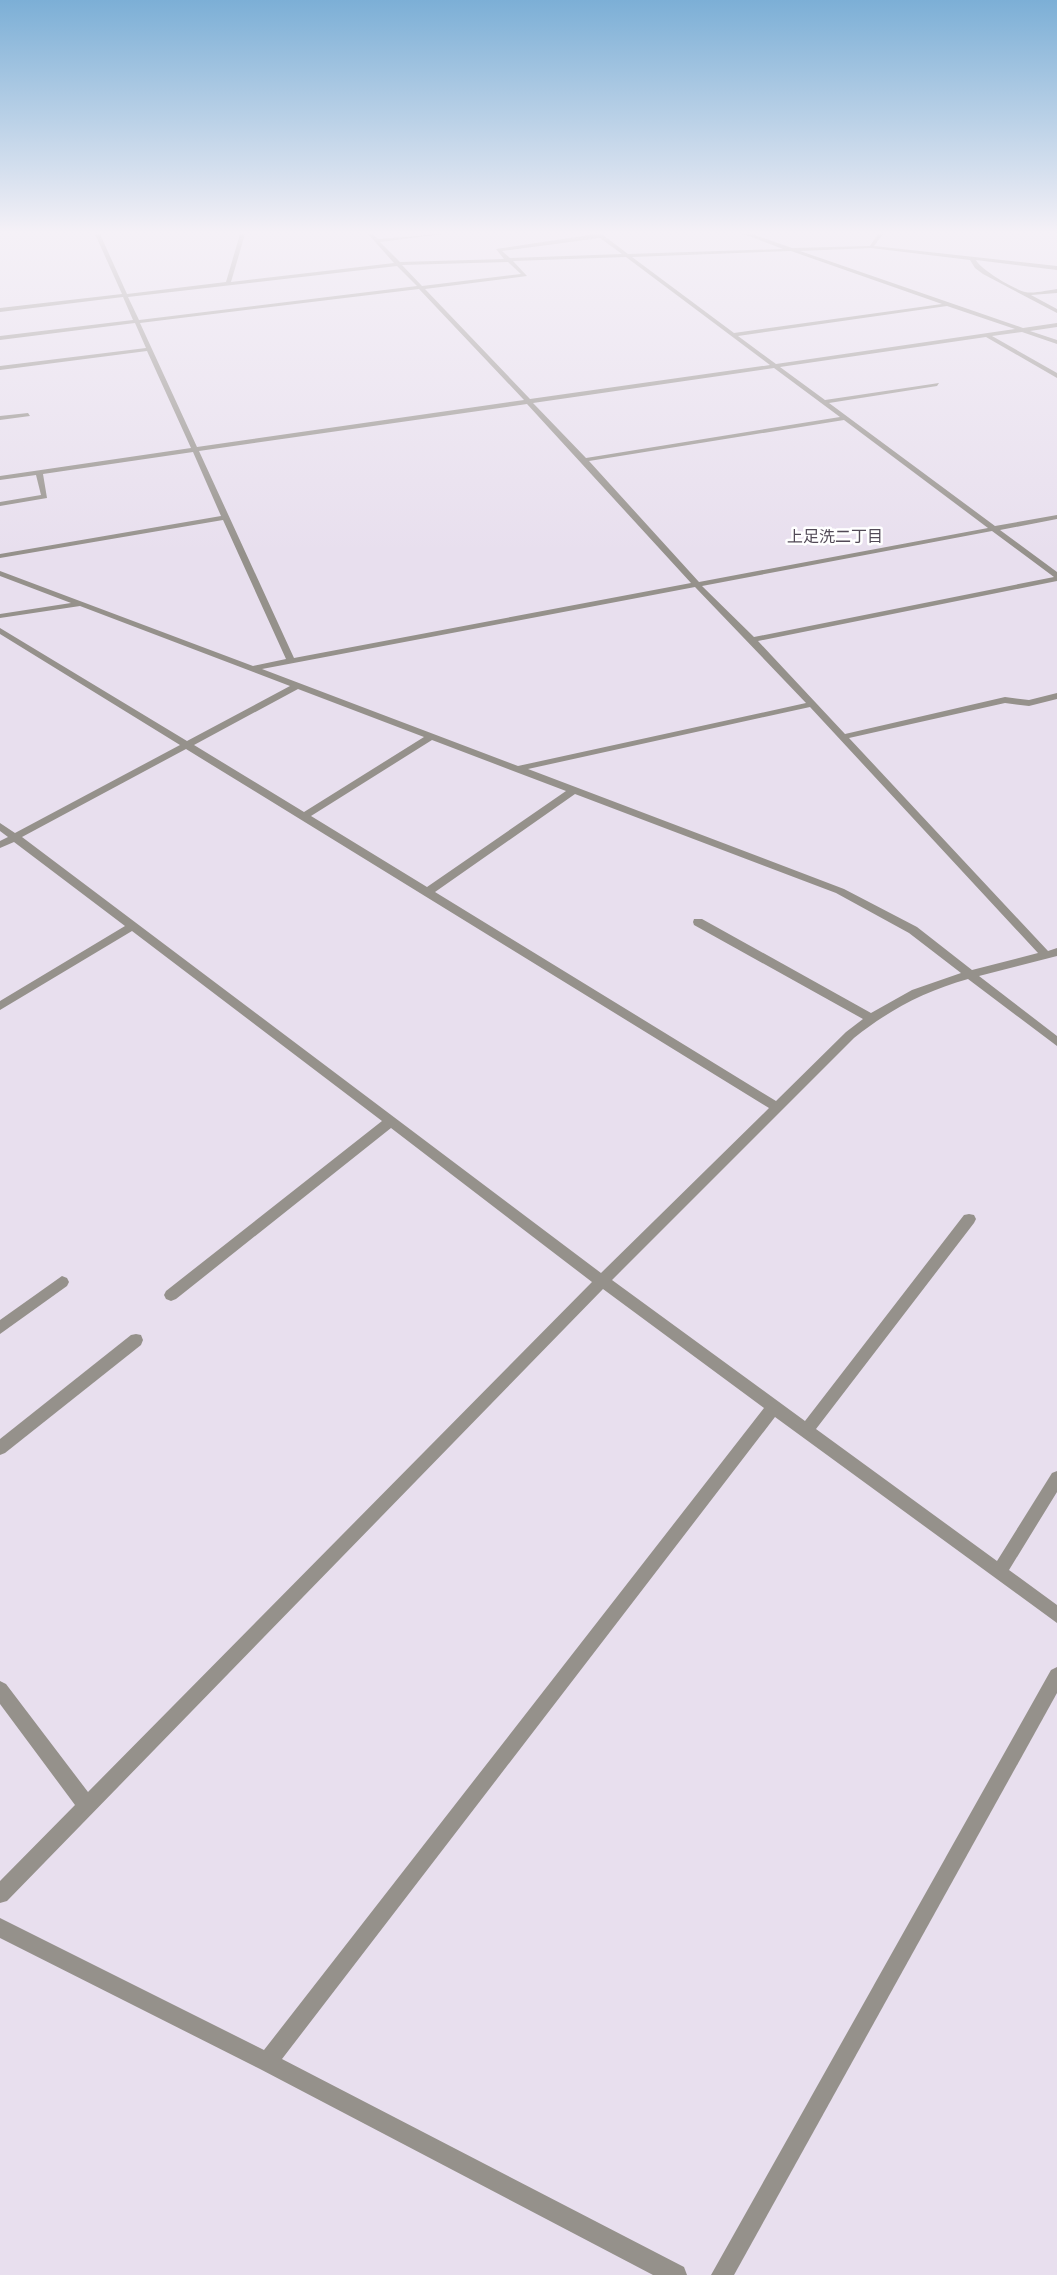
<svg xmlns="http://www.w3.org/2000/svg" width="1057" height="2275" font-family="'Sofia Sans Condensed','Noto Sans JP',sans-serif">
  <rect width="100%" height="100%" fill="#e8dfee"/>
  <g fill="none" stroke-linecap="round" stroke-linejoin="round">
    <g fill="#95918b" fill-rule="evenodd">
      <path d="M95,234H100L127,294L226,282L240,234H245L231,282L394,263L368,234H373L378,239L443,234L380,242L400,262L504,259L496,249L596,234L603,235L628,254L783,249L744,234H752L792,248L870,246L878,234H883L874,246L1057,266V270L976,260C981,270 1014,289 1025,292C1034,294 1048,290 1057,289V293L1031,295L1057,309V313L983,274L975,268L970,260L871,248L800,251L1023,328L1057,323V327L1030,331L1057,340V344L1022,332L992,336L1057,373V378L986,337L780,367L825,400L939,383L937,386L829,403L995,526L1057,515V519L1000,530L1057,572V581L758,641L845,734L1005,697L1029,700L1057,693V699L1029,706L1005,703L849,738L1048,951L1057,948V956L979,976L1057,1036V1046L968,979C925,991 889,1010 854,1038L612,1280L805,1421L964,1215L969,1214L974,1215L976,1219L974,1223L816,1429L997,1561L1052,1473L1057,1471V1492L1009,1570L1057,1605V1623L775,1417L282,2059L684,2267L687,2275H653L260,2069L0,1938V1918L264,2050L764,1408L603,1289L7,1901L0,1903V1881L75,1805L0,1704V1681L6,1684L88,1792L592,1282L391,1128L176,1299L171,1301L166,1299L164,1295L166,1291L382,1121L132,931L0,1010V1001L125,926L14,842L0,848V841L8,837L0,831V823L15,833L180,745L0,634V628L187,741L290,686L80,606L0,618V614L71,603L0,576V571L253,666L286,659L223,520L0,558V554L221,516L193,452L43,474L47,498L0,506V502L41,495L36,475L0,480V476L191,448L147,351L0,370V366L146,348L135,323L0,340V336L133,320L123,297L0,312V308L122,294ZM600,238L622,254L510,258L502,251ZM791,251L942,304L734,333L632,257ZM626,257L770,365L530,399L425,289L527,276L513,261ZM508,262L521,274L422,286L402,265ZM397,266L417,286L139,320L128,297ZM419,289L524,400L197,447L140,323ZM947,306L1015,329L776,364L738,336ZM774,368L840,417L586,458L533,403ZM527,404L691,583L294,658L199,451ZM844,420L988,528L699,582L589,461ZM992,531L1054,577L754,637L702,586ZM695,587L806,703L518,766L262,669ZM298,689L424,737L304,812L194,745ZM810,707L1038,953L972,970L917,927L844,889L528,769ZM432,740L566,791L427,887L311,816ZM186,749L769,1108L601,1273L22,837ZM575,794L836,893L909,933L961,973L912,990L871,1013L702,919H694L693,922L694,925L863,1019L846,1032L776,1101L435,892Z"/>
      <path d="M28,413L30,416L0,420V416Z"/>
      <path d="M62,1276L67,1278L69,1282L67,1286L0,1334V1320Z"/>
      <path d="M136,1334L141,1335L143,1340L141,1345L5,1453L0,1455V1439L131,1335Z"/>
      <path d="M1057,1667V1693L734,2275H711L1051,1670Z"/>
    </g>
  </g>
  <linearGradient id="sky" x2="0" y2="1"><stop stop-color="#7cafd6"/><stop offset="0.42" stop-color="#f5f1f7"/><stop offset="1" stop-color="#f5f1f7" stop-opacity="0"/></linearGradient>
  <rect width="1057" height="553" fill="url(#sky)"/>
  <g text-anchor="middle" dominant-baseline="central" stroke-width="5" stroke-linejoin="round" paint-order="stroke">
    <g font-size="16" fill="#524a57" stroke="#fff">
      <text x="835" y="537">上足洗二丁目</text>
    </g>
  </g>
</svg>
